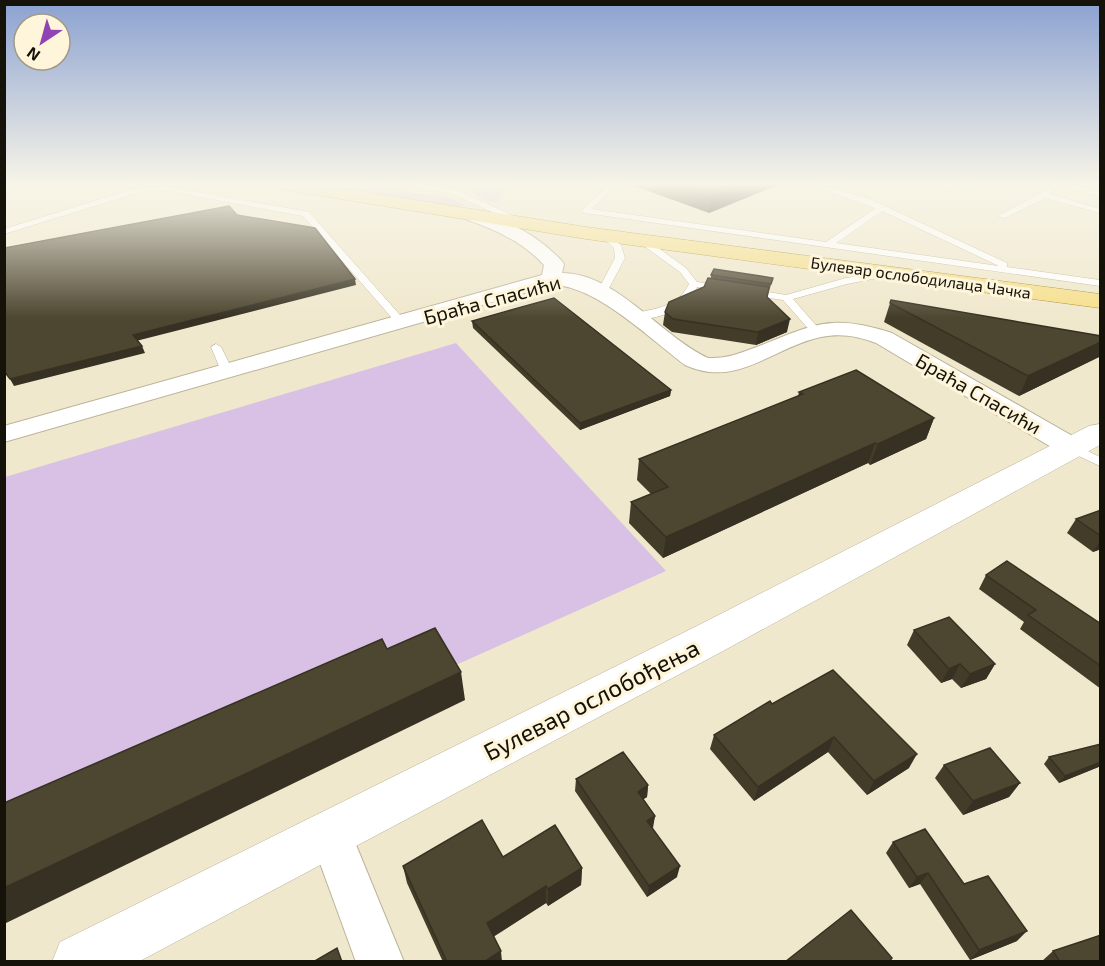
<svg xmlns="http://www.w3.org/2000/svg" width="1105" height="966" font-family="'Exo 2',sans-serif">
  <rect width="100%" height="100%" fill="#f0e8cd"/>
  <g fill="#d8c1e4">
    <path d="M304,183H346L450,198L466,205L458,207Z"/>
    <path d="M475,183H504L498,202C488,203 478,198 471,191Z"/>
    <path d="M456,343L666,571L447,669L465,700L5,907V477Z"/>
  </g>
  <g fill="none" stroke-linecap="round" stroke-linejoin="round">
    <g stroke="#bbb399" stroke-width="1">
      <g id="service">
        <path d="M380,183H400L455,189L526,222L519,224L450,193L384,185Z"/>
        <path d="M803,183H814L870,199L1007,263V267L1100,280V286L585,213L581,211L608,186H611V190L591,209L826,242L876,208ZM882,211L999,266L836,243Z"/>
        <path d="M915,183L951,186L960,183H970L952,190Z"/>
        <path d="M1054,183H1065L1100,192V196L1061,186L1050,194L1100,209V213L1045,198L1005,218L998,216L1041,193Z"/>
        <path d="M168,187L309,212L407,323L406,325H398L303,216L168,191L140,192L4,234V229L136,188Z"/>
        <path d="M605,232L621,245L625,258L607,292L602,295L597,292L615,258L614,248L601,235Z"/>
        <path d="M637,237H643L686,268L697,282L721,285L726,288L721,291L697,287C686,309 657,322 632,318V314C656,308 677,308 689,284L680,272L637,241Z"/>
        <path d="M885,271L888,272V276L847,284L793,299L821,331L816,334L812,333L783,300L749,295L744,292L749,289L786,295L846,278Z"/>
        <path d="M216,344L221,347L233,371L231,373H223L221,371L211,347Z"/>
        <path d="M1073,444L1100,457V466L1068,451L1067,448L1068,445Z"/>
      </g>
    </g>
    <g stroke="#bbb399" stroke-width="2">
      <g id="minor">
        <path d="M474,211C507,219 537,235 561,260L564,264L562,273C616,273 662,337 708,358C728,359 743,352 762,345C816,323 834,314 892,333L1083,442L1087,448L1083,454L1073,456L1063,454L876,343C857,336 841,333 821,337C773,347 737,389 685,365C650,339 596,285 552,285L4,442V426L542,275L544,265C523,242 496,230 468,220L465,216L468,212Z"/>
        <path d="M330,812L345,818L404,962H356L309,833L315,818Z"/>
      </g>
    </g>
    <g stroke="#bbb399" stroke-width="1">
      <path id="secondary" d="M1100,424V445L723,651L138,962H52L60,942L695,627L1089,426Z"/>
    </g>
    <g stroke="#a3892d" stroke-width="1">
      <path id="primary" d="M270,183H308L586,227L1100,294V308L586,239L279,189L272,187Z"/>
    </g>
    <use href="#service" fill="#fff" fill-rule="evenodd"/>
    <use href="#minor" fill="#fff" fill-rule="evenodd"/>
    <use href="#secondary" fill="#fff" fill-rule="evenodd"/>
    <use href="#primary" fill="#f6df8c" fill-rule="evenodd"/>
  </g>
  <g fill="#423c29">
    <path d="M417,183H441L440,185Z"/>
    <path d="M626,183H782L709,213Z"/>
    <path d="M711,275L773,278L767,298L787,332L756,345L672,332L663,325L665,312L704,287L711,279Z"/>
    <path d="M891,300L1101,336V354L1099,357L1019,396L884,322Z"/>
    <path d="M472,321L671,390L670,396L580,430L473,328Z"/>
    <path d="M799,392L934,418L926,439L870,465L868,463L663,558L629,523L631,502L651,494L637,480L639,459L798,396Z"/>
    <path d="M1101,510V549L1093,552L1067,533L1076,519Z"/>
    <path d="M986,575L1101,624V689L1020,629L1024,622L979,589Z"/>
    <path d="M914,630L995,664L986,679L961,688L952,679L941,683L907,645Z"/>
    <path d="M772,704L909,768L867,795L828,752L754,801L710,749L714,735Z"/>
    <path d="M1101,744V766L1059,783L1044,764L1049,757Z"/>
    <path d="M944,765L1020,783L1009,797L963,815L935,778Z"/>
    <path d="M576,779L648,785L647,797L643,799L655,816L652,828L677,877L647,897L575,791Z"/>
    <path d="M893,842L964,884L1017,941L970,960L920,884L909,888L886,853Z"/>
    <path d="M503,857L582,868L581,885L548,906L546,903L494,936L502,962H443L407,883L403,866Z"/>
    <path d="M1053,951L1101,962H1041Z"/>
  </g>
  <g fill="#363122">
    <path d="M746,183H782L709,213L711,197Z"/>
    <path d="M355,279L356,285L136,341L133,335Z"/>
    <path d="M790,319L787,332L756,345L758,332Z"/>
    <path d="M1101,342V354L1099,357L1019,396L1028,376Z"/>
    <path d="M142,346L145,353L14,386L10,379Z"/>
    <path d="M671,390L670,396L580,430V423Z"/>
    <path d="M934,418L926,439L870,465L878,444Z"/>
    <path d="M875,443L868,463L663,558L666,537Z"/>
    <path d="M1101,540V549L1093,552Z"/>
    <path d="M960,664L952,679L941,683L949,669Z"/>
    <path d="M995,664L986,679L961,688L970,674Z"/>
    <path d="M461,672L465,700L4,924V888Z"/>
    <path d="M834,737L828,752L754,801L758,787Z"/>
    <path d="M917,754L909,768L867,795L874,781Z"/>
    <path d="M1101,762V766L1059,783L1065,776Z"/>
    <path d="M1020,783L1009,797L963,815L973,801Z"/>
    <path d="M648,785L647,797L636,804L638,792Z"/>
    <path d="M655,816L653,828L645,832L647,821Z"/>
    <path d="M680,866L677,877L647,897L649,886Z"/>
    <path d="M582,868L581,885L548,906V889Z"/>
    <path d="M928,873L920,884L909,888L917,877Z"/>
    <path d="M546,886V903L490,939L487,923Z"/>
    <path d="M1027,931L1017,941L970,960L979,950Z"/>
    <path d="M501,951L502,962H484Z"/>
  </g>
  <g fill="#4d4630" stroke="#363122" stroke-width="1.5">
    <path d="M670,183H746L711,197Z"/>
    <path d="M229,206L237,215L315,228L355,279L133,335L142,346L10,379L4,371V248Z"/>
    <path d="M714,269L773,278L771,284L711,275Z"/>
    <path d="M708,278L769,287L767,297L790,319L758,332L673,319L665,312L669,302L704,287Z"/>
    <path d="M554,298L671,390L580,423L472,321Z"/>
    <path d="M891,300L1101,336V342L1028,376L890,303Z"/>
    <path d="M856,370L934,418L878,444L875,443L666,537L631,502L668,487L639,459L803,394L799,392Z"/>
    <path d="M1101,510V536L1076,519Z"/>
    <path d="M1007,561L1101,624V666L1028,615L1036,610L986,575Z"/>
    <path d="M949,617L995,664L970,674L960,664L949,669L914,630Z"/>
    <path d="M435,628L461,672L4,888V803L382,639L387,649Z"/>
    <path d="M833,670L917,754L874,781L834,737L758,787L714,735L770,701L772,704Z"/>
    <path d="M1101,744V762L1065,776L1049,757Z"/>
    <path d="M990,748L1020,783L973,801L944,765Z"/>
    <path d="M623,752L648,785L638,792L655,816L647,821L680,866L649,886L576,779Z"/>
    <path d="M482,820L503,857L555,825L582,868L548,889L546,886L487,923L501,951L484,962H447L403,866Z"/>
    <path d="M925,829L964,884L988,876L1027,931L979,950L928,873L917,877L893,842Z"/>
    <path d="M851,910L892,958L889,962H785Z"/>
    <path d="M1101,935V962H1060L1053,951Z"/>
    <path d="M337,948L342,962H313Z"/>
  </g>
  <linearGradient id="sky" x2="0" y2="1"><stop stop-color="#8ba1d1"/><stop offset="0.58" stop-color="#f8f5e8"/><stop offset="1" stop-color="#f8f5e8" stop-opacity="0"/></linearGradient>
  <rect width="1105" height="318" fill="url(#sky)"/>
  <g text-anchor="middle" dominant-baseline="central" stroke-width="6" stroke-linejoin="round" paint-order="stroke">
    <g font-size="16" fill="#151209" stroke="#fef5da">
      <text transform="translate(921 277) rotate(8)">Булевар ослободилаца Чачка</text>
    </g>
    <g font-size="20" fill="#151209" stroke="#fef5da">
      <text transform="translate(492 299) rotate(-15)">Браћа Спасићи</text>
      <text transform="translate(979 393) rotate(30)">Браћа Спасићи</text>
    </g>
    <g font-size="24" fill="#151209" stroke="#fef5da">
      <text transform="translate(591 699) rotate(-27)">Булевар ослобођења</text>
    </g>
  </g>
  <rect width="1105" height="966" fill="none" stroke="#151209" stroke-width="12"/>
  <g transform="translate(42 42) rotate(216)"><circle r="28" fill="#fef5da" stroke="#a19a86" stroke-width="1.5"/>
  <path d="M0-4.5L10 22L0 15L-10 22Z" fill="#9143b4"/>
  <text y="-9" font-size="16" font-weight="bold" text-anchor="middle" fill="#151209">N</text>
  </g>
</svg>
